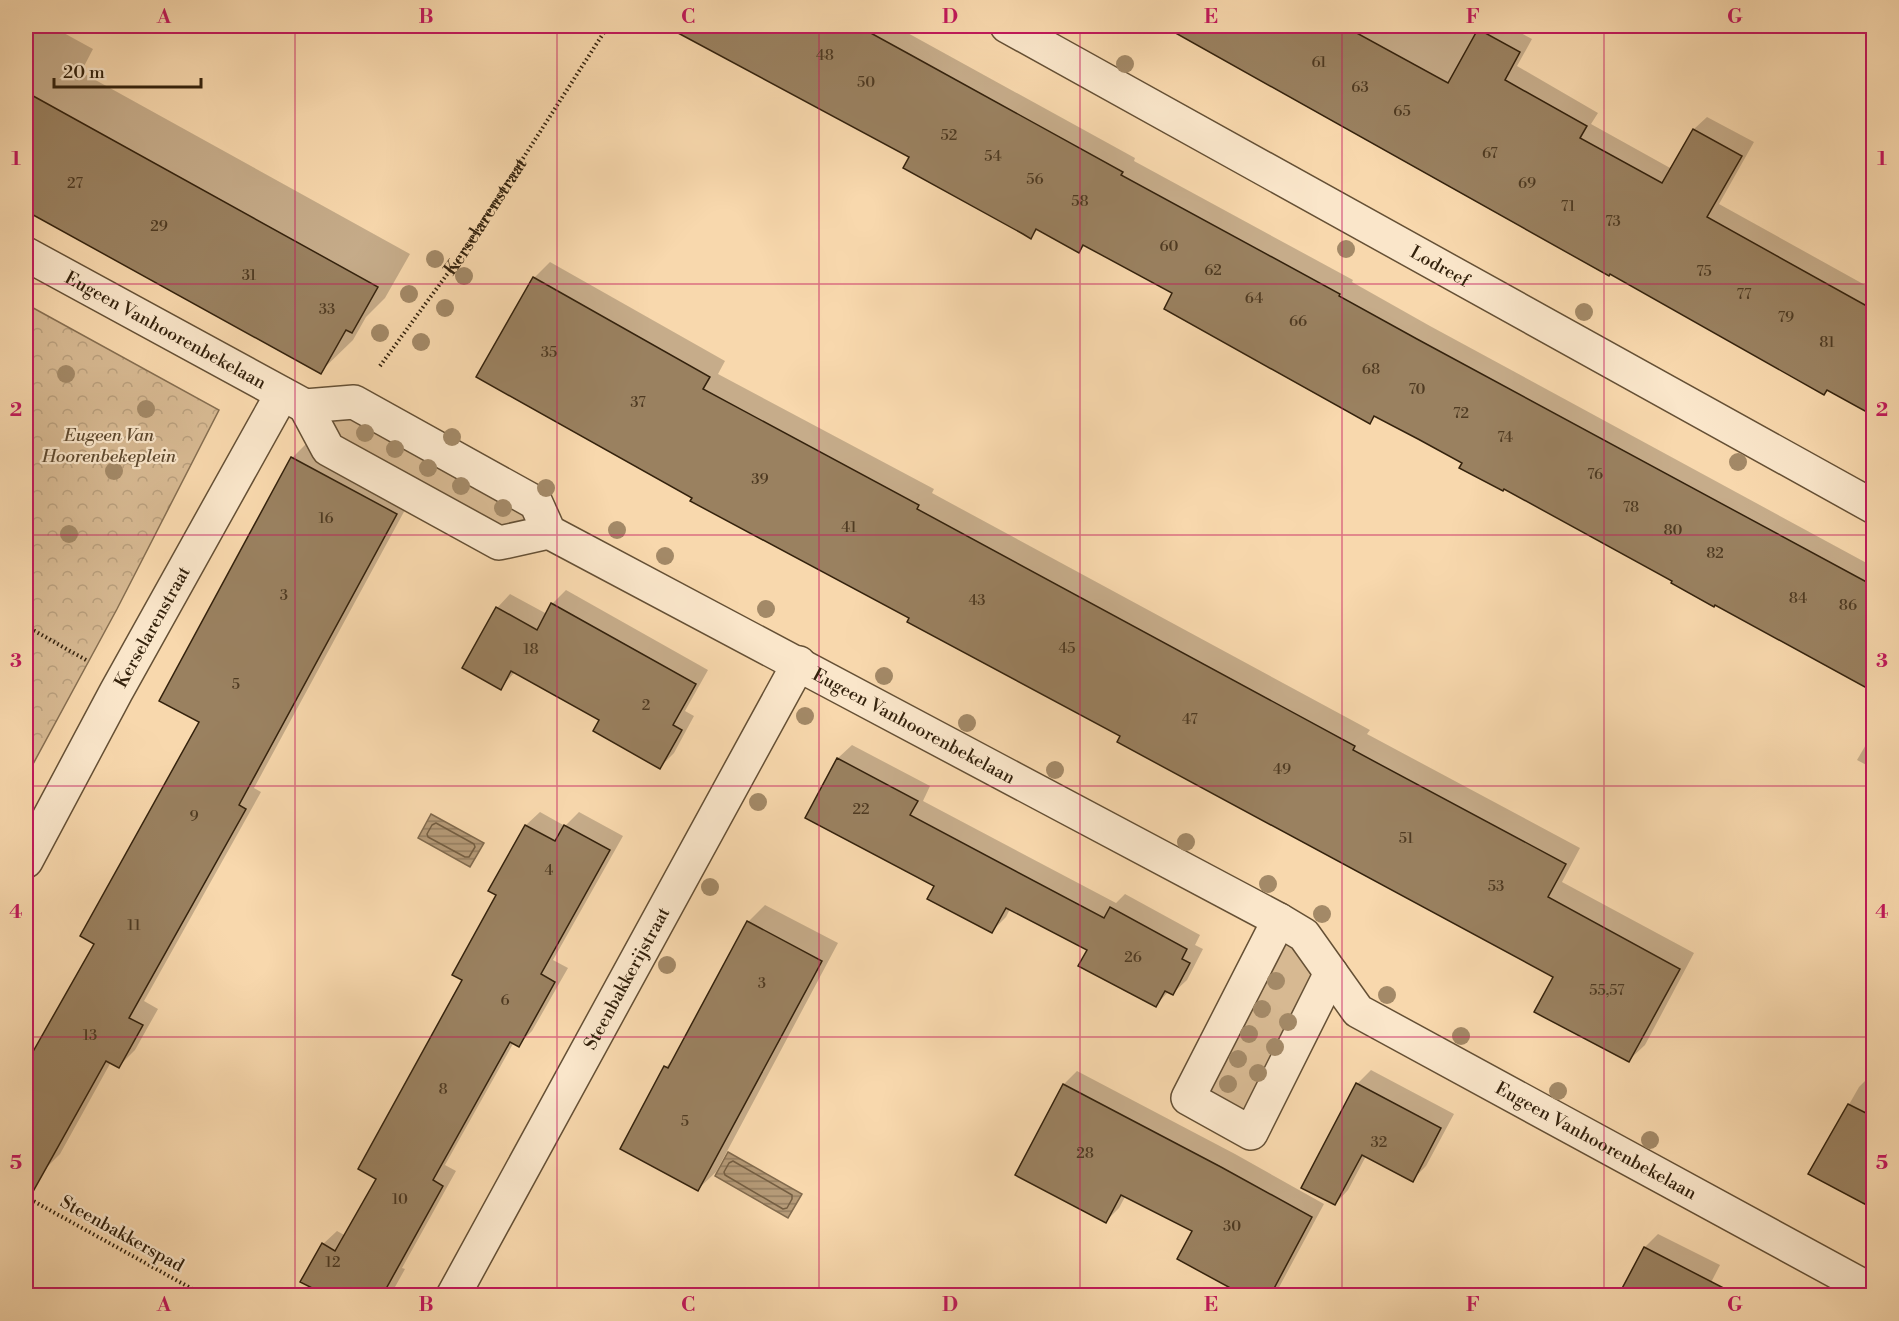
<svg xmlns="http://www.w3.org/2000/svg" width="1899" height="1321" font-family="'Libre Bodoni',serif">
  <defs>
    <pattern id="park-crowns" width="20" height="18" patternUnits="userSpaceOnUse" patternTransform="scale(1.5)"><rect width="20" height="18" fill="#d7b992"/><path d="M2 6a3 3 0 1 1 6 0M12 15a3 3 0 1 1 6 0" fill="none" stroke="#b99f7d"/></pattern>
    <pattern id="water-rules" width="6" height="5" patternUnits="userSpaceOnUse" patternTransform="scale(1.5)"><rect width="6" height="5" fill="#b59a77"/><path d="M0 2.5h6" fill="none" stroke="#947d60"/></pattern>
  </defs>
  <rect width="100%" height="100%" fill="#f8d8ad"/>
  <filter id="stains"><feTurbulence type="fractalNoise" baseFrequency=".00333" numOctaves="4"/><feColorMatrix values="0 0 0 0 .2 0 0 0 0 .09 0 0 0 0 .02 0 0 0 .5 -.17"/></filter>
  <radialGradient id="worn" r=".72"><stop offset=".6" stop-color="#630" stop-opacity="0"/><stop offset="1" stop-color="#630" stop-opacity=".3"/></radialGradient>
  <g fill="#d7b992" stroke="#866e50" stroke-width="1.5">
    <path d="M354,402L549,532L499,543L328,449L305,406Z"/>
    <path d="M1279,920L1331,973L1251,1133L1188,1098Z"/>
  </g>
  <path fill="url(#park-crowns)" stroke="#866e50" stroke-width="1.5" d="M26,304L219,410L117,609L26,777Z"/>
  <g fill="url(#water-rules)" stroke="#816a4d" stroke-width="1.5">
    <path d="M431,814L484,843L470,867L418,838Z"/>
    <path d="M728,1152L802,1194L788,1218L715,1176Z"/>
  </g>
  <g fill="#0003">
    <path d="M26,26H51L93,49L81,72L410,254L385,298L366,317L353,340L320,372L26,209Z"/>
    <path d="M703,26H895L1135,158L1134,161L1353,280L1352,282L1430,326L1874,567V690L1376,415L1370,422L1174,293L1085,245L1079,251L1038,229L1031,237L911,156L695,40Z"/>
    <path d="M1165,26H1508L1532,39L1517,66L1598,113L1591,124L1672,169L1694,129L1707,117L1754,142L1719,204L1874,290V415L1610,273L1609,274Z"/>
    <path d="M550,262L725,361L718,374L934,489L932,493L1370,730L1367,734L1580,848L1562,882L1694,953L1645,1045L1629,1060L1555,976L694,498L534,278Z"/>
    <path d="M308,442L412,497L254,788L261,792L144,1001L158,1009L135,1050L119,1066L111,1062L60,1154L43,1171L26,1161V1062L28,1063L96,943L201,722L292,458Z"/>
    <path d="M566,590L708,670L685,711L694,716L674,753L660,767L601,719L515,672L500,688L497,608L510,594L547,614L552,604Z"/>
    <path d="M1874,731V769L1857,760Z"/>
    <path d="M852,745L930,786L923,801L1116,903L1125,894L1200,935L1195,945L1203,949L1187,980L1173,993L1169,991L1156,1005L1089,949L1010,909L1006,917L992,931L936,885L838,758Z"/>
    <path d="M540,812L565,826L579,812L623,836L553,960L568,968L532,1031L518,1045L514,1042L445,1165L456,1171L402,1268L405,1269L390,1296H307L312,1286L323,1244L337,1231L346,1236L378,1178L498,895L490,890L526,825Z"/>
    <path d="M765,905L838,943L716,1172L698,1189L622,1148L666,1067L676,1056L748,922Z"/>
    <path d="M1371,1070L1454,1114L1426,1166L1412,1180L1366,1156L1348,1190L1335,1204L1357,1084Z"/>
    <path d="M1077,1071L1235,1154L1324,1204L1277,1291L1273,1296H1249L1194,1231L1126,1195L1119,1208L1106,1221L1017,1174L1064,1084Z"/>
    <path d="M1872,1074L1874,1075V1208L1810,1173L1859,1087Z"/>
    <path d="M1658,1234L1720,1265L1704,1296L1645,1247Z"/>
  </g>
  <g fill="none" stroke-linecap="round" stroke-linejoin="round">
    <g stroke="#745e42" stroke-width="1.5">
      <path d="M436,823L474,844L475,847L469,857H465L428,837L427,834L432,825Z"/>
      <path d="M733,1161L792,1195V1199L787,1208L783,1209L725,1175L724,1172L729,1163Z"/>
    </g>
  </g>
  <g fill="#9a8160" stroke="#34220d" stroke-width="1.5">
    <path d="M665,26H858L909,54L1123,172L1121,175L1340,294L1339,296L1417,339L1874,586V692L1715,605L1714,607L1671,583L1672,581L1504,489L1503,491L1459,468L1462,463L1418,439L1374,416L1370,424L1164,309L1172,293L1083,245L1079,253L1036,229L1031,239L1023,234L903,168L909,157Z"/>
    <path d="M1163,26H1344L1448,83L1478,29L1520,52L1505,80L1587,126L1580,138L1662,183L1693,129L1742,156L1707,217L1874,310V416L1827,390L1824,395L1610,274L1609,276Z"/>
    <path d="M26,92L378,287L352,333L346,330L321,374L26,211Z"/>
    <path d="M533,277L710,377L703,389L919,505L917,509L1355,746L1353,750L1566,864L1548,897L1680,969L1629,1062L1534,1012L1553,977L1117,742L1120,736L907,622L909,618L690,501L692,498L476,377Z"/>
    <path d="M291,457L397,514L239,805L246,809L129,1018L143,1025L119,1068L106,1061L26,1204V1064L94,944L80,936L199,722L159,701Z"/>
    <path d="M551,603L696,684L673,725L682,730L660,769L593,731L599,720L511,671L501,690L462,668L496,607L537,630Z"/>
    <path d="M837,758L918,801L910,815L1104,918L1110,907L1187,949L1182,959L1190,963L1173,995L1165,991L1156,1007L1078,966L1087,950L1006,908L992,933L927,899L934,886L805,818Z"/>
    <path d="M525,825L555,841L564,825L610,850L541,974L555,982L519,1047L510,1042L433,1180L443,1186L382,1296H328L300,1282L322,1243L335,1251L376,1179L358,1169L462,980L452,975L496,895L488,891Z"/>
    <path d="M747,921L822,961L698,1191L620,1149L664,1066L668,1068Z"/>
    <path d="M1356,1083L1441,1128L1413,1182L1362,1155L1335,1205L1301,1188Z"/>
    <path d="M1063,1084L1221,1167L1312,1217L1270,1296H1245L1177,1259L1192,1231L1121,1195L1106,1223L1015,1175Z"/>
    <path d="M1848,1104L1874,1117V1209L1808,1174Z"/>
    <path d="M1644,1247L1739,1296H1618Z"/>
  </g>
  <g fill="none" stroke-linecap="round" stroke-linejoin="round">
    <g stroke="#655035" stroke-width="36">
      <g id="minor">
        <path id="s2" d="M1007,26L1874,507"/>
        <path id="s3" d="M26,254L305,406L354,402L536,503L549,532L1279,920L1304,935L1358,1011L1874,1292"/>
        <path d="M305,406L328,449L499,543L549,532"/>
        <path id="s4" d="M26,861L116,692L282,394"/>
        <path d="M1279,920L1188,1098L1251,1133L1331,973"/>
        <path id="s5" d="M453,1296L799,663"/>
      </g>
    </g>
    <g stroke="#34220d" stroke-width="4" stroke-dasharray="1.5 3" stroke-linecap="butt">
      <path id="s1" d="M380,366L459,258L608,26"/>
      <path d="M26,626L86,660"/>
      <path d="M26,1197L205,1296"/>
    </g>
    <use href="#minor" stroke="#fae6ca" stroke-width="33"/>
  </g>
  <g fill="#a38967">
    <circle cx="1125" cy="64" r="9"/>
    <circle cx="1346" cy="249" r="9"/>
    <circle cx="435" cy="259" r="9"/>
    <circle cx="464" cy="276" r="9"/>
    <circle cx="409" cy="294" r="9"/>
    <circle cx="445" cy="308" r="9"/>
    <circle cx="1584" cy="312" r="9"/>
    <circle cx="380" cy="333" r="9"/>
    <circle cx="421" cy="342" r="9"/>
    <circle cx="66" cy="374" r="9"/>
    <circle cx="146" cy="409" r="9"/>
    <circle cx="365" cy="433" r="9"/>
    <circle cx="452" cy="437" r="9"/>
    <circle cx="395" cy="449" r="9"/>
    <circle cx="1738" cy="462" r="9"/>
    <circle cx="428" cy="468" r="9"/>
    <circle cx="114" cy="471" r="9"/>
    <circle cx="461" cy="486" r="9"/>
    <circle cx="546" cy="488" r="9"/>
    <circle cx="503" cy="508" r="9"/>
    <circle cx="617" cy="530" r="9"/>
    <circle cx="69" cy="534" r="9"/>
    <circle cx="665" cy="556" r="9"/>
    <circle cx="766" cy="609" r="9"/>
    <circle cx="884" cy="676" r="9"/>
    <circle cx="805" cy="716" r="9"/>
    <circle cx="967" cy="723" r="9"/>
    <circle cx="1055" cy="770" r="9"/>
    <circle cx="758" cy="802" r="9"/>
    <circle cx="1186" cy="842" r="9"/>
    <circle cx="1268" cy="884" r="9"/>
    <circle cx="710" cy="887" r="9"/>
    <circle cx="1322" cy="914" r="9"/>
    <circle cx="667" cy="965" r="9"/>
    <circle cx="1276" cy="981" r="9"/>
    <circle cx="1387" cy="995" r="9"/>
    <circle cx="1262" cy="1009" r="9"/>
    <circle cx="1288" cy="1022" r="9"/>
    <circle cx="1249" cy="1034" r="9"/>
    <circle cx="1461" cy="1036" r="9"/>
    <circle cx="1275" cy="1047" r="9"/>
    <circle cx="1238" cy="1059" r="9"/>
    <circle cx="1258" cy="1073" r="9"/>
    <circle cx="1228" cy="1084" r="9"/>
    <circle cx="1558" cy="1091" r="9"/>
    <circle cx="1650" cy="1140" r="9"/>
  </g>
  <path fill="none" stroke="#c2185b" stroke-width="1.5" stroke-opacity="0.55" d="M295,26V1296M557,26V1296M819,26V1296M1080,26V1296M1342,26V1296M1604,26V1296M26,284H1874M26,535H1874M26,786H1874M26,1037H1874"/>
  <g text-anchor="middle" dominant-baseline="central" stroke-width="4.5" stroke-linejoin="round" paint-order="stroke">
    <g font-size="15" fill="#4e3a22">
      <text x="825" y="55">48</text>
      <text x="1319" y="62">61</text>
      <text x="866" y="82">50</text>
      <text x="1360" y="87">63</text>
      <text x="1402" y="111">65</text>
      <text x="949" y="135">52</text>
      <text x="1490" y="153">67</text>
      <text x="993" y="156">54</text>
      <text x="1035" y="179">56</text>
      <text x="75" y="183">27</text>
      <text x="1527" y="183">69</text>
      <text x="1080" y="201">58</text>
      <text x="1568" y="206">71</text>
      <text x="1613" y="221">73</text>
      <text x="159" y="226">29</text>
      <text x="1169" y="246">60</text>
      <text x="1213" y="270">62</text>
      <text x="1704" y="271">75</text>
      <text x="249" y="275">31</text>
      <text x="1744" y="294">77</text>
      <text x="1254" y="298">64</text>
      <text x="327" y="309">33</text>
      <text x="1786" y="317">79</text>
      <text x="1298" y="321">66</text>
      <text x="1827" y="342">81</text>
      <text x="549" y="352">35</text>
      <text x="1371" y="369">68</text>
      <text x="1417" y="389">70</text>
      <text x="638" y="402">37</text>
      <text x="1461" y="413">72</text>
      <text x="1505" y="437">74</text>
      <text x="1595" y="474">76</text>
      <text x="760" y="479">39</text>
      <text x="1631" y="507">78</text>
      <text x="326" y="518">16</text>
      <text x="849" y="527">41</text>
      <text x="1673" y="530">80</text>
      <text x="1715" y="553">82</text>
      <text x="284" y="595">3</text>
      <text x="1798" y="598">84</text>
      <text x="977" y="600">43</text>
      <text x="1848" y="605">86</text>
      <text x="1067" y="648">45</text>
      <text x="531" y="649">18</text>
      <text x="236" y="684">5</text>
      <text x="646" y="705">2</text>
      <text x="1190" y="719">47</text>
      <text x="1282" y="769">49</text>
      <text x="861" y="809">22</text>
      <text x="194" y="816">9</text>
      <text x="1406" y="838">51</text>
      <text x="549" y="870">4</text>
      <text x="1496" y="886">53</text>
      <text x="134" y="925">11</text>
      <text x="1133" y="957">26</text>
      <text x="762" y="983">3</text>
      <text x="1607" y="990">55,57</text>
      <text x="505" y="1000">6</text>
      <text x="90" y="1035">13</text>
      <text x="443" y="1089">8</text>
      <text x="685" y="1121">5</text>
      <text x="1379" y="1142">32</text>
      <text x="1085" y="1153">28</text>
      <text x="400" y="1199">10</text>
      <text x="1232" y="1226">30</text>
      <text x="333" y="1262">12</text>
    </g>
    <g font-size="18" fill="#34220d" stroke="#fae6ca">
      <text stroke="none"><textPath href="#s1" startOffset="183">Kerselarenstraat</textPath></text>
      <text stroke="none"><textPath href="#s2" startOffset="495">Lodreef</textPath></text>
      <text stroke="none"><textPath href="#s3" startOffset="159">Eugeen Vanhoorenbekelaan</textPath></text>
      <text stroke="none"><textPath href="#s4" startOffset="266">Kerselarenstraat</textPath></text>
      <text stroke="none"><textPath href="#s3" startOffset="1020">Eugeen Vanhoorenbekelaan</textPath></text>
      <text stroke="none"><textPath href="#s5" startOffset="362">Steenbakkerijstraat</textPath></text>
      <text stroke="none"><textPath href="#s3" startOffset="1827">Eugeen Vanhoorenbekelaan</textPath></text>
      <text transform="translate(122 1234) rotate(29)">Steenbakkerspad</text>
    </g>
    <g font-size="18" font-style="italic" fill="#5d482e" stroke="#fae6ca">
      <text x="109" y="435">Eugeen Van<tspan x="109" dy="21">Hoorenbekeplein</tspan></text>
    </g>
  </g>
  <rect width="1899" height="1321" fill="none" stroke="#f8d8ad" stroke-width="66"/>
  <path d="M54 78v9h147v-9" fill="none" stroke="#34220d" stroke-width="3"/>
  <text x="63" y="78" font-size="18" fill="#34220d" stroke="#fae6ca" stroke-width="4.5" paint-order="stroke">20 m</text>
  <rect x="33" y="33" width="1833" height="1255" fill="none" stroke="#c2185b" stroke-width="2"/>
  <g font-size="20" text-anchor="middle" font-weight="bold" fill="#c2185b">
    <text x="164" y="23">A</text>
    <text x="426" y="23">B</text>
    <text x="688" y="23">C</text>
    <text x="950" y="23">D</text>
    <text x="1211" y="23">E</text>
    <text x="1473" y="23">F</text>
    <text x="1735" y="23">G</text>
    <text x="16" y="165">1</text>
    <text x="1882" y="165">1</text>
    <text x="16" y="416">2</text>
    <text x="1882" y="416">2</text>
    <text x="16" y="667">3</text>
    <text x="1882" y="667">3</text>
    <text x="16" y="918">4</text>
    <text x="1882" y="918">4</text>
    <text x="16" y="1169">5</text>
    <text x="1882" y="1169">5</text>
    <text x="164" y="1311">A</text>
    <text x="426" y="1311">B</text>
    <text x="688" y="1311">C</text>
    <text x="950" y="1311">D</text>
    <text x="1211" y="1311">E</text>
    <text x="1473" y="1311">F</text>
    <text x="1735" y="1311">G</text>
  </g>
  <rect width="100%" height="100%" filter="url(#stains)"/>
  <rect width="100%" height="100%" fill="url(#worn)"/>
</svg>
